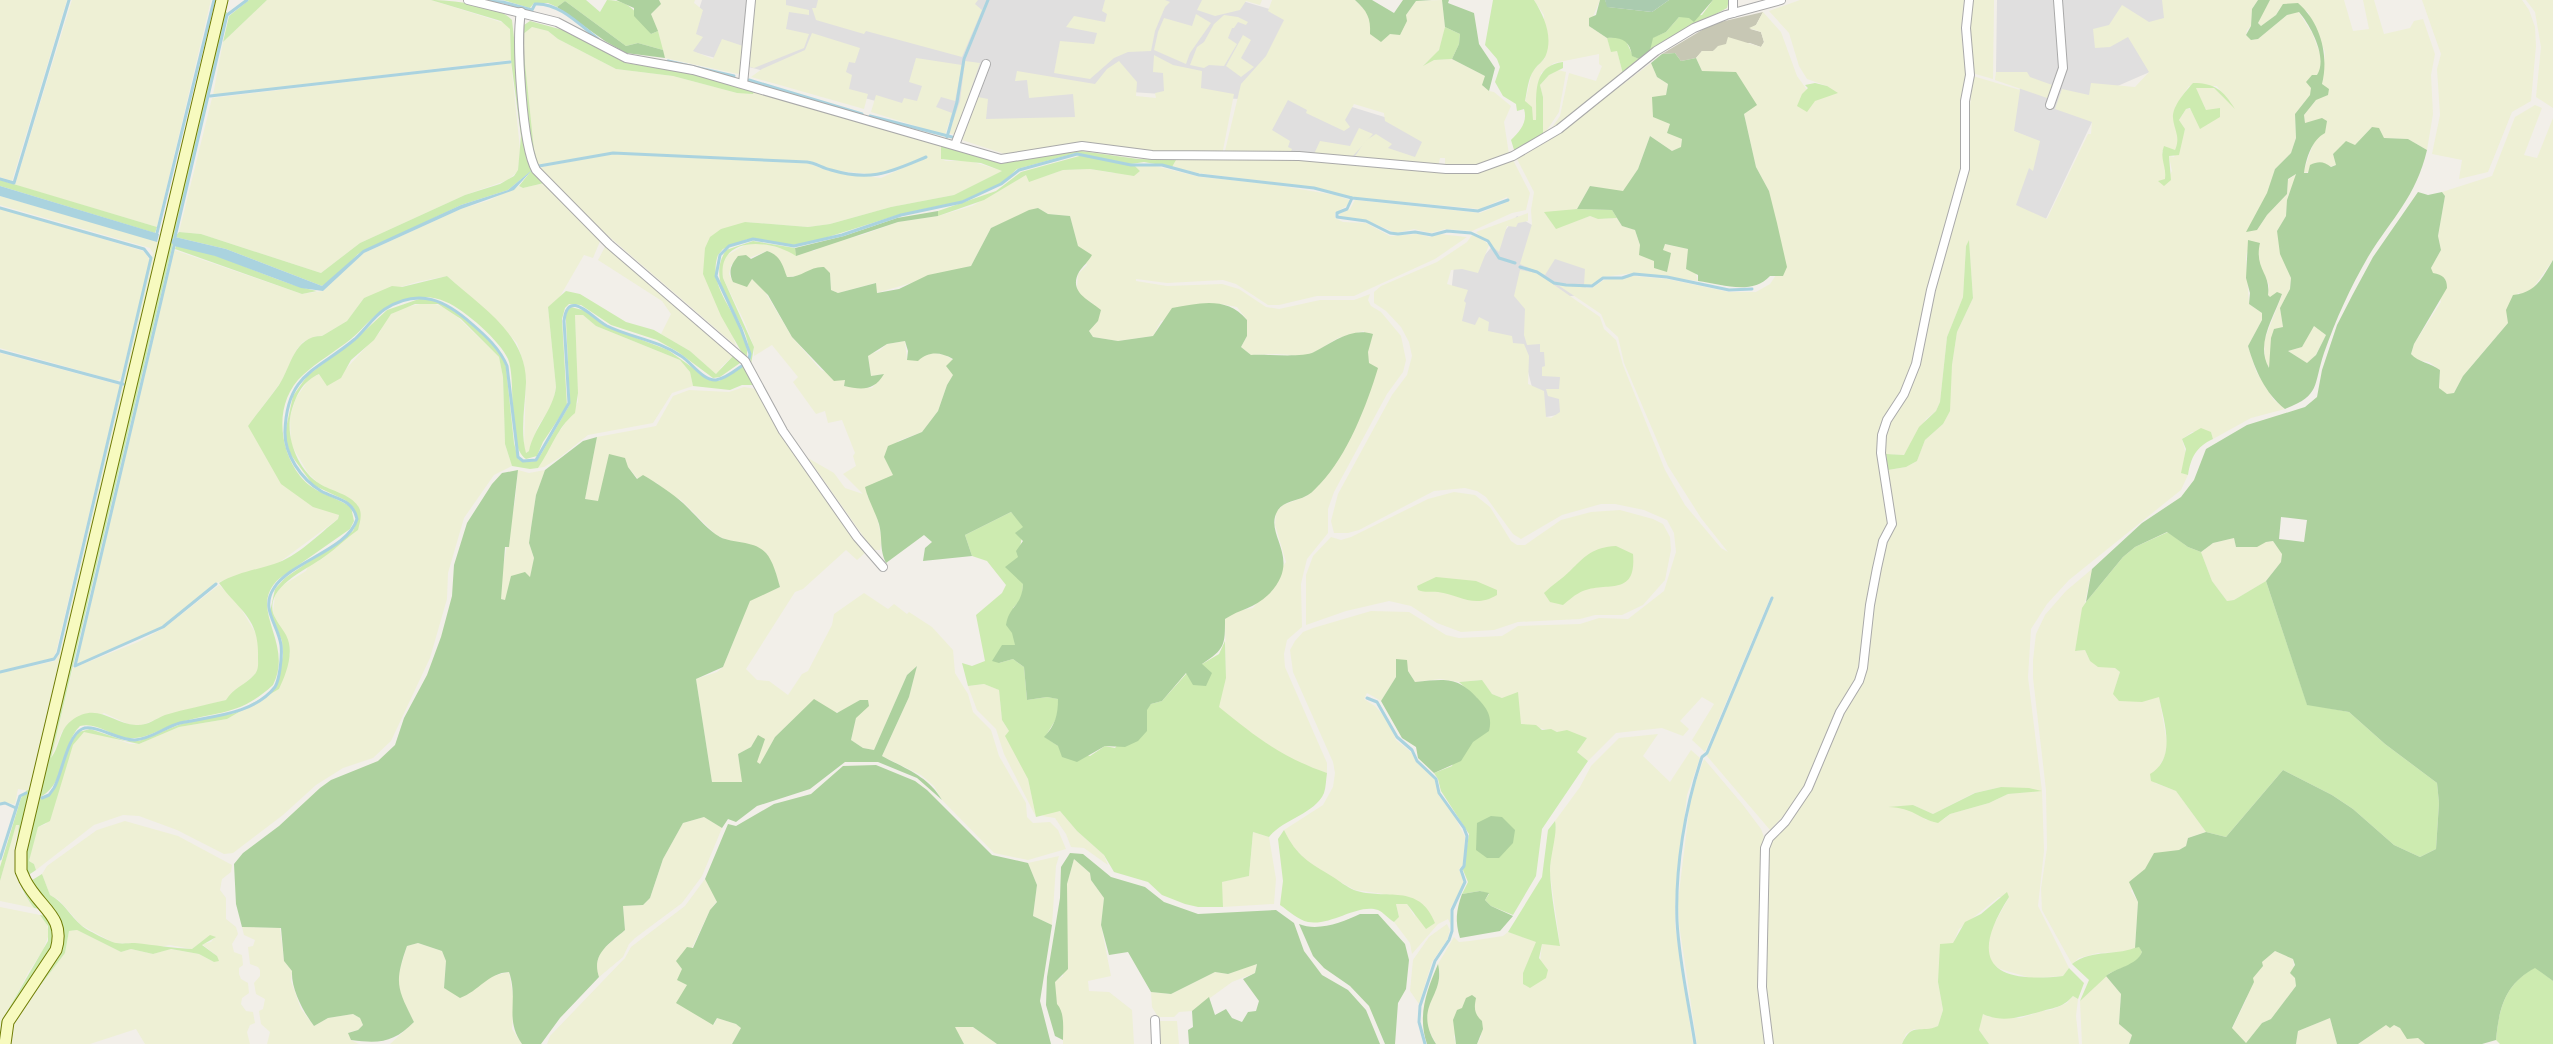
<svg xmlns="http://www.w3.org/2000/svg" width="2553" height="1044" font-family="Cabin,sans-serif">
  <rect width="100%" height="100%" fill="#f2efe9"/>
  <g fill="#e0dfdf">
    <path d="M702,0H1239L1293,16L1271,82L1433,132L1421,170L1272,156L1270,101L1100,90L1092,122L965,125L686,50Z"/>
    <path d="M1997,0H2163L2165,23L2152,71L2083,101L2092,122L2046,219L2013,207L2038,141L2011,130L2023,74L1996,72Z"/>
    <path d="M1517,216L1597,264L1582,295L1561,297L1563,414L1540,418L1525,360L1474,359L1449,312L1454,266L1480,261Z"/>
  </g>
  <path fill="#c7c7b4" d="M1763,12L1756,25L1750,29L1761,32L1764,42L1761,47L1750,43L1727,44L1713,51H1702L1696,58L1681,61L1675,53L1662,54L1712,24Z"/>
  <g fill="#eef0d5" fill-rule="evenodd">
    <path d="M0,0H67L12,181L0,177Z"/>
    <path d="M72,0H211L157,227L15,185Z"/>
    <path d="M267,0H431L507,24L510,29L511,60L213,95L223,42Z"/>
    <path d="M659,0H695L694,3L703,10L696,34L703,37L693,51L713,59L722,39L743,46L741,71L738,74L665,58L651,14L660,5Z"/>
    <path d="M753,0H786V5L809,10V15L789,12L786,29L809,34L804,48L754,68L747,66Z"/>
    <path d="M818,0H978L975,4L982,10L962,57L866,31L864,34L816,20L812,8H816Z"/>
    <path d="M1105,0H1165L1170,2L1165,7L1155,31L1151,51L1128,52L1114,58L1090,79L1054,73L1060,41L1094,44L1097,33L1066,27L1074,16L1105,22L1107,14L1102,11Z"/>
    <path d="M1202,0H1262L1260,5L1246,1L1240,10L1215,16L1197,10Z"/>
    <path d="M1272,0H1355L1366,11L1371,21L1406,15L1416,1L1442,0L1445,27L1444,39L1436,55L1423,65L1433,60L1452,59L1485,76L1489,91L1494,92L1511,106L1504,122L1509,154L1472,166L1445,164V158H1440L1438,167L1354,158L1365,141L1376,134L1392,144L1388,148L1415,157L1422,142L1385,121L1384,113L1354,104L1345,120L1350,127L1344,131L1306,113L1307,110L1288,100L1272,130L1290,141L1288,147L1292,149L1290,154L1224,155L1241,84L1266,56L1284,20L1268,11Z"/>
    <path d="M1534,0H1600L1589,26L1607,38L1611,51H1617L1623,74L1547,135L1560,116L1569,73L1596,81L1602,66L1599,64V54L1554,63L1541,73L1536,120H1533L1525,102L1532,72L1545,58L1544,15Z"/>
    <path d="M1800,0H1964L1961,31L1966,76L1962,102L1961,171L1938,248L1913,366L1880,435L1889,525L1861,668L1806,786L1791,808L1770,830L1707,756L1773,598L1771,596L1705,752L1692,740L1714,704L1702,697L1680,721L1689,729L1683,736L1662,728L1616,733L1588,761L1577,752L1587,738L1521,724L1502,698L1492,694L1481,680L1459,682L1440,679L1415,682L1408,671L1396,677L1381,701L1367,693L1364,699L1375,706L1388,721L1396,740L1411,752L1416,762L1435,780L1439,796L1452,811L1465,837L1463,865L1459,869L1464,884L1450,909L1451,925L1448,919L1438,924L1412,954L1410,943L1394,922L1399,917L1396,904H1407L1415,917L1412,898L1355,890L1313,867L1291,845L1284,830L1323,805L1333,787L1335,773L1333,762L1293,672L1290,650L1295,641L1303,632L1313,628L1371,611L1409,612L1446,635L1459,638L1502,636L1518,626L1580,624L1599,618L1628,619L1664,591L1676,552L1674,533L1667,520L1644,510L1615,504H1601L1562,515L1521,539L1513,534L1486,497L1477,491L1465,488L1434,491L1359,530L1348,533H1334L1331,521L1338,494L1392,395L1407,375L1412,356L1409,342L1401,327L1386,311L1374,303V292L1381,286L1437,262L1467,242L1472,235L1482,239L1489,245L1478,273L1462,269L1451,270L1447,284L1468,290L1464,301L1466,303L1462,321L1475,325L1479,317L1489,322L1488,331L1512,336L1513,343L1524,344L1529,356L1528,384L1544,391L1546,417L1551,418L1560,412L1559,399L1548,396L1546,389H1559L1560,377L1542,376V367L1545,366L1544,352H1540V344L1527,345L1524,335L1525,309L1514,296L1520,270L1537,273L1600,317L1604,329L1616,340L1623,365L1665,470L1685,505L1721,548L1728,552L1701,518L1668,466L1624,363L1618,337L1606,326L1601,314L1558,285L1592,288L1604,280L1633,276L1667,279L1729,292H1756L1770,284L1776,275L1769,191L1756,167L1744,114L1756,104L1702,71L1696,58L1702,51H1713L1718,46L1726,44L1728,37L1761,47L1764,42L1761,32L1749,28L1756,25L1763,12L1781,32L1797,76L1815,101L1827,86L1807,79L1799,66L1789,33L1769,11Z"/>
    <path d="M1971,0H1994L1993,79L1972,73L1968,44Z"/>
    <path d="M2162,0H2258L2252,9L2251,26L2247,30L2246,35L2252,40L2258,39L2287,15L2298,11L2312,33L2321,56L2322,68L2310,95L2295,114L2296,138L2291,153L2275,169L2257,230L2267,215L2287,194L2288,180L2296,174L2298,177L2288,196L2286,216L2277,231L2291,278L2290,289L2280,308L2283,327L2271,354L2269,368L2265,361L2264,341L2282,295L2270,298L2268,295L2269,285L2256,258L2259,243L2247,252L2246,258L2249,304L2262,313V320L2248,346L2256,371L2274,400L2285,409L2251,418L2213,439L2211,432H2192L2182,439L2186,454L2182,473L2188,475L2181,490L2069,580L2047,604L2031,629L2028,677L2042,791L2044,851L2038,906L2069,968L2063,976L2031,978L2000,969L1989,961L1987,952L1991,930L2009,897H1999L1959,929L1938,982L1943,1010L1938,1026L1930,1030L1914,1029L1906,1034L1902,1044H1771L1764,986L1767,856L1773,835L1787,823L1864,671L1871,634L1873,602L1893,513L1888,470L1906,467L1917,461L1925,440L1943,424L1957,332L1973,298L1969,241L1966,246L1963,297L1947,337L1940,402L1936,411L1926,419L1904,455L1886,454V430L1919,366L1948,234L1964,191L1970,158V106L1973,76L2020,90L2014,131L2040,141L2033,171L2029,168L2016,205L2047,219L2088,134H2091L2092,122L2055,109L2062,89L2089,95L2091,83L2135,87L2149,72L2128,37L2110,47L2095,48L2093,29L2109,25L2122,5L2149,22L2164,18ZM2189,86H2217L2231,105L2214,88L2195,87L2206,110L2186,109L2179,120L2185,130L2174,157L2169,156L2172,171L2164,186L2166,174L2162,151L2175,150L2178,145V134L2173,117L2179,101ZM2001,787L2039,791L2008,794L1989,803L1950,814L1944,819L1926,820L1919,813L1905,808L1913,805L1933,814L1974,793Z"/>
    <path d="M2270,0H2344L2353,31L2369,29L2363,0H2374L2384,34L2410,28L2414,21L2423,19L2435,54L2431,75L2433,114L2427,150L2408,139L2383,138L2372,127L2355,145H2350L2333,154L2336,165L2303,173L2322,119L2305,123L2304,115L2316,100L2322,85L2325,52L2308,12L2288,6L2280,8L2276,15L2261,26L2258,23L2260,17Z"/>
    <path d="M2422,0H2522L2529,10L2535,27L2536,46L2531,101L2512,112L2488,172L2459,179L2462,160L2432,154L2440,115L2437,69L2441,54Z"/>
    <path d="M2526,0H2553V108L2536,97L2541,47L2535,12Z"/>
    <path d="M1196,14L1211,23L1190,53L1186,64L1154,50L1158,32L1164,18L1192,26Z"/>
    <path d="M1224,15L1238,17L1248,22L1246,25L1238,22L1234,28H1232L1228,38L1237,44L1224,66L1209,65L1204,68L1190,65L1197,47L1204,42L1214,24Z"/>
    <path d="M532,27L548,31L558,39L616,69L673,76L737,93L754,91L941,146V159L946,161H970L1003,171L954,195L891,207L830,224L808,227L745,222L705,248L736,346L606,234L541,170L542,167L613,154L807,163L829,171L881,178L927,157L880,175L828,170L818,163L806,161L613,152L538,165L535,159L527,97L522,35Z"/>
    <path d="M812,33L860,48L855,63L849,62L846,72L852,75L849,89L868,94L864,109L751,77L762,69L805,50Z"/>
    <path d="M1243,35L1251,40L1241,58L1254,67L1241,77L1226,66Z"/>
    <path d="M1154,55L1173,65L1202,71L1201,88L1234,94L1222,155L1152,154L1089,144L1008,155L962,140L978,97L988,99L986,119L1075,117L1073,94L1029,98L1027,80L1015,81L1017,71L1095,84L1107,69L1119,61L1137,82L1136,96L1156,98L1155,93L1164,91L1163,73L1153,72Z"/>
    <path d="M916,58L962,65L955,101L941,97L936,107L952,113L945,135L871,112L876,95L902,103L904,98L917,101L922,86L909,82Z"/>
    <path d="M965,61L980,63L955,135L949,133L960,101Z"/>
    <path d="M511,63L520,149L518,171L508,180L465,195L360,243L321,273L201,234L179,232L212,98Z"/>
    <path d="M1651,63L1657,77L1668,84L1666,95L1670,125L1682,139L1681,148L1672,151L1650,136L1638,169L1623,192L1590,186L1577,209L1545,213L1556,228L1590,216L1599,219L1617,218L1622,226L1635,230L1640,245L1663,251L1664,244L1688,249L1698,281L1634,273L1602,277L1591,285H1584L1585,269L1555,259L1545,275L1520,264L1532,224L1531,210L1534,192L1517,159L1548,141Z"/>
    <path d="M1558,70L1566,72L1559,112L1543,136V97L1540,85L1549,75Z"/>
    <path d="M1996,72H2027L2030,77L2055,86L2050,99L1995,80Z"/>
    <path d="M2535,105L2542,108L2524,155L2537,158L2553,118V260L2533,288L2524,295L2518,293L2508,323L2463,376L2454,393L2447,395L2439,388L2440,370L2429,362L2416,360L2411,354L2414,344L2441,302L2431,268L2441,250L2438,236L2445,196L2442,192L2492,176L2515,117Z"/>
    <path d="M1359,128L1373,134L1351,158L1314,154L1320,141L1350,146Z"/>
    <path d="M1176,160H1300L1457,173L1482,171L1513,160L1530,193L1526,210L1512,213L1472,231L1445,229L1431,233L1414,229L1396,233L1366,220L1342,218L1339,214L1350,209L1355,200L1480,213L1510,201L1507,197L1480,209L1352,197L1314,187L1198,173L1172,167Z"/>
    <path d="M1151,165L1200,177L1270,184L1335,195L1350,200L1348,205L1335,213V218L1343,222L1366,223L1390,236L1418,234L1430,237L1439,234L1467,237L1435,259L1354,296H1317L1279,305H1268L1236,284L1223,280L1167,283L1136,279V281L1167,286L1222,284L1239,289L1266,307L1279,309L1320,300H1354L1370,294L1368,300L1371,306L1381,312L1401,336L1406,360L1403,372L1387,394L1334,492L1328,509V533L1307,559L1304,571L1301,584L1302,627L1287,640L1284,654L1285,667L1327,763V773L1299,763L1264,744L1218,707L1226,678L1225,619L1237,611L1253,608L1286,562L1275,525L1276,512L1283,505L1307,496L1369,363L1364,331L1338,338L1315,352L1304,356L1277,354L1251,355L1241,347L1247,336V320L1237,307L1221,304L1161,321L1153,336L1118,341L1093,337L1089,331L1098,321L1092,303L1080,297L1077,287L1078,274L1087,265L1078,247L1070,216L1048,214L1038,208L991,228L971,266L876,293L875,283L838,293L831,290L830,273L787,277L767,251L731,265L729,274L733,282L752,279L761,285L792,337L821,370L845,380L844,386L872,388L883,374L871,376L868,355L879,351L887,344L905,341L907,360L933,353L945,355L953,360V375L947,385L938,411L922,432L898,441L894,475L867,495L876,513L882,539L880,550H873L808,458L834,473L845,488L863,494L843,474L856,466L853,456L855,453L842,420L828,423L825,411L816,414L793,382L798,377L772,345L754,356V347L745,323L723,278L721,266L724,257L745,245L759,243L788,250L814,251L827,243L862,235L898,222L938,216L972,206L1026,175L1040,178L1063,170L1090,169L1113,173L1140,171L1135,166Z"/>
    <path d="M544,183L601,239L593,258L584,255L558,300L548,307L556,387L552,406L538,426L529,451L526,453L524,447L526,380L523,361L517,343L493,317L447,276L417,282L364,298L347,321L322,336H317L303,342L297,349L281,382L248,426L339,515L338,519L277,564L216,583L163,626L76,665L174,250L302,294L323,291L364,253L461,209L490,200L519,186L523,188Z"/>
    <path d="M0,196L161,242L31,791L18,789L15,804L0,802V673L55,661L60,653L153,253L150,248L0,205Z"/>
    <path d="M0,208L143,251L146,254L150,261L121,378L117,381L0,348Z"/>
    <path d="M1528,213V221L1518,223L1516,227L1507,226L1499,252L1476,232Z"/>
    <path d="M606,245L734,355L721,367L719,373L716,374L690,351L661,334L671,314L662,301L598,260Z"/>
    <path d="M429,302L449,309L499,357L503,377L505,444L512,466L494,475L464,518L448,573L447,599L430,658L391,741L373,758L343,768L316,785L283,815L233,853L224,854L177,830L139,816L123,815L94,825L36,870L34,864L29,861L34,838L38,827L46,824L73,745L80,735L84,732H96L130,744H139L179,727L227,719L279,689L290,654L273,613L275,596L280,587L306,571L310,563L322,559L337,544L358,530V505L318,483L308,473L291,444L290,417L296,398L310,378L320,374L324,378L344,371L380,332L385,319L391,314L402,308Z"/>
    <path d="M575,315H583L596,326L680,360L690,372L693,386L672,393L653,423L588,435L559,458L544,467L538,468L553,437L562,428L578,402Z"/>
    <path d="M2314,325L2326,335L2315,356L2307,363L2288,351L2302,347Z"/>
    <path d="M0,353L120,385L56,652L53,658L0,671Z"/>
    <path d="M744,387L756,389L783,433L865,553L857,560L846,550L803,589L795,592L746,669L757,680L769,681L788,695L802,674L808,671L832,625L834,614L864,593L888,609L894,604L907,614L909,612L932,627L953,650L955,673L968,694L973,712L991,730L999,756L1026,803L1027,817L1033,823L1050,822L1058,830L1066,849L1028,860L994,853L942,800L934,786L921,775L882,756L909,697L917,666L907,675L874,750L863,748L851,740L860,700L841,712L799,714L775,737L760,765L757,763L758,736L751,747L738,754L743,782H712L696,679L717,672L723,667L750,600L780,587L775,571L766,553L758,548L744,543L732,542L716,535L681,500L665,492L657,483L638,479L628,467L598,502L585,499L597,437L656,426L673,396L689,390L729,392Z"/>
    <path d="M518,470L529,473L545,470L536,495L531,528L529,543L534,558L530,579L505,600L501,599V578L515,501Z"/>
    <path d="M1454,492L1475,495L1490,507L1511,541L1517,545H1525L1561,520L1591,512L1620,510L1653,519L1663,524L1670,537L1671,550L1665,580L1643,605L1622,615H1595L1580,619L1518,622L1494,630L1461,632L1437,623L1411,606L1389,601L1346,611L1306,625V575L1313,556L1331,537L1341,540L1351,537L1428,499Z"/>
    <path d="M2234,538L2236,547L2273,541L2282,553L2281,562L2266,581L2234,600L2227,601L2212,581L2201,552L2213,543Z"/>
    <path d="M2092,569L2075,651L2085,650L2090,661L2115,668L2120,672L2116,685L2159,696L2167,743L2165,756L2157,770L2155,783L2176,791L2206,832L2188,838L2186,846L2139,874L2131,891L2138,902L2135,948L2131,952L2098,953L2079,958L2072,964L2042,910L2041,889L2047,848L2046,790L2033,678V660L2036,634L2045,615L2066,591Z"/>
    <path d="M219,585L237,602L258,637V670L254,675L226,700L164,716L140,726L128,724L104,713L62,731L50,761L73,668L138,642L164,628Z"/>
    <path d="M984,684L999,690L1002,720L1009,731L1028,779L1036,817L1004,754L996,729L977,710L968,686Z"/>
    <path d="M1658,734L1643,756L1670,782L1691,750L1700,758L1687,795L1675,902V925L1693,1044H1477L1481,1037L1477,1017L1466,999L1454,1037L1456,1044H1436L1426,1024V1014L1438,983L1440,973L1438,964L1454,937L1459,942L1470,941L1503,936L1508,932L1537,942L1523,973L1540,962L1542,944L1560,945L1550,873L1551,847L1556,827L1555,821L1580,787L1591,766L1619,738Z"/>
    <path d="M1704,759L1743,805L1761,829L1764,837L1760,873L1758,986L1765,1044H1697L1679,924L1678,901L1691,795Z"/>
    <path d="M1060,811L1077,831L1104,855L1108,865L1084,848L1071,847L1066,834L1055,818L1042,816L1050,812Z"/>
    <path d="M704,817L722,828L702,876L682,903L635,938L629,944L623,957L599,977L596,967L600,952L625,930L623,906L643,905L650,898L663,859L683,823Z"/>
    <path d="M125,821L178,836L232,865L231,872L222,879L220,890L226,898V919L236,927L238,934L232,944L234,952L242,955L243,965L239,968V974L241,979L248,983L249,993L242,998L241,1004L246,1011L253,1012L255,1023L250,1025L247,1032L250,1044H145L136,1029L90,1044H8L16,1018L65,953L69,931L77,930L121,952L131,949L153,954L170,949L199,954L214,962L217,956L202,944L211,942L215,937L210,936L192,949L170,945L158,947L132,943H114L81,925L59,900L50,895L42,874L47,866L97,830Z"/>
    <path d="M16,824L19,825L14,850L15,870L22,892L34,908L0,901V881Z"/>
    <path d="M1253,832L1269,837L1276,879L1274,904L1223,907L1221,882L1249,876Z"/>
    <path d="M1059,856L1056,866L1052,925L1033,916L1037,885L1028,863Z"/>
    <path d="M1074,859L1090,873L1091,880L1104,898L1101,925L1111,976L1088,981L1089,991L1109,992L1132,1010L1134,1044H1063V1025L1057,1005L1054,982L1063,976L1067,884Z"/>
    <path d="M705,879L717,901L710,910L682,969L687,984L714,1025L717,1018L736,1024L741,1028L732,1044H547L550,1036L625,958L631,947L685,906Z"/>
    <path d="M0,907L40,915L46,921L49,934L43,950L29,971L0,1026Z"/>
    <path d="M1447,924L1450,930L1447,940L1432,962L1419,1004L1410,991L1413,960L1429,937Z"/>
    <path d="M242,927L280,928L284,961L292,971L291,981L301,1009L314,1026L328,1018L353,1014L360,1018L363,1025L358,1030L349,1032L351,1040L359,1044H267L270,1032L261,1024L259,1011L263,1009L265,999L256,994L254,983L260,976V970L258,967L250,964L248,947L253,946L255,940L244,935Z"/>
    <path d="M418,943L442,951L446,961L444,988L509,972L514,1001L512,1029L522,1044H390L414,1022L400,995L397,978L407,946Z"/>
    <path d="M2275,951L2293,959L2296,986L2271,1019L2262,1023L2246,1043L2232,1029L2246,1000L2252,978L2263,966L2262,962Z"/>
    <path d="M1257,963L1255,973L1232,982L1192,1011L1179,1012L1174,1017H1158L1152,1007L1151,992L1171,994L1215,972L1228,974Z"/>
    <path d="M2106,976L2121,994L2119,1024L2132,1035L2129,1044H2082L2080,1001Z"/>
    <path d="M2073,996L2078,999L2076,1016L2079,1044H1989L1979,1030L1983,1013L1989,1017L2021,1018L2042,1011L2051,1010L2067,1003Z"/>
    <path d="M2330,1018L2337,1044H2296L2298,1031Z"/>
    <path d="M1158,1021H1177L1179,1044H1160Z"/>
    <path d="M2386,1025H2394L2418,1038L2425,1044H2358Z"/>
    <path d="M954,1027H973L997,1044H964Z"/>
  </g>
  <g fill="#cdebb0">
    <path d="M249,0H267L223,42L229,16Z"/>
    <path d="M431,0C451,0 499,5 512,20L528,162L544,183L523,188L519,186L531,171L508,190L461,205L358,254L337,276L322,286L226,249L175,237L179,232L201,234L321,273L360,243L465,195L500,184L514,176L518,170L521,136L511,61L510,29L501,21Z"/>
    <path d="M503,0H586L600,12L607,0C631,0 639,15 651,34L658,31L663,50L638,43L626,46L565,1L557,7L548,3H534L530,8Z"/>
    <path d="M1493,0H1534C1544,16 1553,36 1546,55C1543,62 1538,64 1534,70C1528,78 1527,92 1525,101L1532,107L1533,120H1536C1537,96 1531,66 1563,62V68L1549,75L1540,85L1543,97V136L1515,153L1511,140C1520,131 1528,122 1524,109L1517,111L1516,104L1503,96L1495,82L1500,67L1497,59L1485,45Z"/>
    <path d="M1713,0H1729L1727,8L1690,28L1649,54L1652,38L1666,32L1679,17L1702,15Z"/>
    <path d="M224,12H227L174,238L170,241L173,244L51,758C60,747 59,730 71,721C97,701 112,724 136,725C147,726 155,719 165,715C185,709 206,705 226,700C233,688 245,685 254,675C259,670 258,664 258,657C259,617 240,612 219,583C236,573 255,570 274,564C297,557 319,534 338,519L339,515L313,507L281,484L248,426C258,412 269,399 279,385C291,367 294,336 322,336L347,321L364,298L392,286L402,287L447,276C480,306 527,334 526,383C525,406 520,431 526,453L529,451C534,427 553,411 556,387L548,307L566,291L580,294L626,322L654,330L690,351L716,374L734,355L740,363L720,377L713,378L678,352L657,340L611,325L581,305L569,304L565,308L562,319L567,406L543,442L537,456L526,459C506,445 517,381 508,359C501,342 464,309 446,302C426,292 401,298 383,310C371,317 362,330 351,339C336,351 317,362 303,375C274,401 278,448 300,476C313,493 334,496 351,507L354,521L350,529L280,578C245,608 295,642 273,685C237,718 215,710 175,724C161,729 144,740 128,738C111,736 97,722 80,726C61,745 66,782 42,796L39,795Z"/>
    <path d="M530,21L563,30L626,63L687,72L754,91L753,94L737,93L673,76L616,69L558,39L548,31L532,27L522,35L534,150L539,166L534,165L525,98L521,27Z"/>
    <path d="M1445,27L1460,34L1459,44L1452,59L1434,60L1423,66L1439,50Z"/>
    <path d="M1617,37L1626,41L1633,56L1639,59L1649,55L1623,74L1617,51L1611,52L1607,38Z"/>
    <path d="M1815,83L1827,86L1838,93L1815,101L1807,112L1797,106L1802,94L1808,88L1805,85Z"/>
    <path d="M2193,83C2215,83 2223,90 2235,109L2214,88H2196L2206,110L2220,108V117L2200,129L2190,108L2186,109L2179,120L2185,129L2179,155L2169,156L2171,180L2164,186L2158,181L2165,179C2167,167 2159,158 2164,146L2175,150C2181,137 2174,130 2173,118C2172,106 2186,91 2193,83Z"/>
    <path d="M941,146L1003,162L1081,151L1138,159L1176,160L1172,167L1144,162L1131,164L1076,153L1017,169L1001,184L962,201L901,214L809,243L793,245L748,239L723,249L718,255C704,294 755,326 746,360L721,316L703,274L705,248L710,237L721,229L745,222L808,227L830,224L891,207L954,195L1002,171L981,163L941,159Z"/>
    <path d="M1083,155L1135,166L1140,171L1134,176L1090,169L1063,170L1029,182L1026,175L984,200L938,216V211L996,191L1021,172Z"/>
    <path d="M0,180L157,227L155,233L0,186Z"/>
    <path d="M1577,209L1612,210L1617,218L1598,219L1590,216L1556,229L1544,212Z"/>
    <path d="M1969,240L1973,298L1957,332L1952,365L1950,411L1943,424L1925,440L1917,461L1906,467L1888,470L1886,454L1904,455L1919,427L1936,411L1940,402L1947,337L1963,297L1966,246Z"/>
    <path d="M753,241L795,248L796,256C771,239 717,235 723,278L754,347L751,364C749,352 749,340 742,327C730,302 708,278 726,250Z"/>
    <path d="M176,246C225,253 269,281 317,291L302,294L175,249Z"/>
    <path d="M419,299C453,298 483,331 503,358L506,367L514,443L518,459L524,462L535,461L540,456L570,404L566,321V312L571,307L586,311L613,329L668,350L711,381H719L744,366L754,385H742L730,390L693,386L690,372L680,360L596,326L583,315H575L578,393L575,413C556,429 552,448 538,468L530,469L512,466L505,444L503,377L499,357L461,319L438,304H415L391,314L374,340L351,360L341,378L327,386L319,374C302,382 296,395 291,413C285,437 298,471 320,484C331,491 350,494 358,506C363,513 360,522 358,530C346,538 336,549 324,557C308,569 266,586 273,613C276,621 282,628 286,635C295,652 286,674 279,689L227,719L179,727L139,744L84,732L73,745L50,821L38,827L29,861L34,864L36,870L27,876L23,860L38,797L49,795L54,789L71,742L79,732L90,729L126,741H139L181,724L235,713L269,694L277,686L283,655L282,641L270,612L275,589L285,578L353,531L358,519L353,507L345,500L313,485L291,455L286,442V428L293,396L307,376L357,338L387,310Z"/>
    <path d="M2201,428L2211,432L2213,439C2196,447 2191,457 2188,475L2181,473L2186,449L2182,439Z"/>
    <path d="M1011,512L1024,527L1018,557L1023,584L1022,598L1013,608L1015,645L1009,646L999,663L1013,659L1024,667L1027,700L1047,697L1059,699L1058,716L1045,737L1058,746L1090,756L1105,746L1115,748L1151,704L1162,701L1187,673L1219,654L1225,641L1226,678L1219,707C1256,737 1281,757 1327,773C1326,779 1326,787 1324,793C1315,814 1283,819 1269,837L1253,832L1249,876L1222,882L1223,907H1198L1185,904L1162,895L1148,882L1114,872L1104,855L1077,831L1060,811L1036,817L1028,779L1005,736L1009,731L1002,720L999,690L984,684L968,686L962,663L972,666L985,661L976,615L1002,593L1006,585L987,561L972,556L965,535Z"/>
    <path d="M2168,532L2188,547L2201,552L2212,581L2227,601L2234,600L2266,581L2307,704L2349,712L2385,744L2437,783L2439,803L2436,849L2420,857L2394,845L2353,809L2332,795L2283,770L2226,837L2206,832L2176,791L2151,781L2150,774C2177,758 2164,722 2159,697L2142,702L2119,701L2113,694L2120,672L2115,668L2098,667L2090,661L2085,650L2075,651L2082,608L2086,602L2123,557L2135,547Z"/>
    <path d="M1616,546L1633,554C1637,600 1604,579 1579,593C1573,596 1568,601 1563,605L1550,602L1544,593C1552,585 1562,579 1570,571C1585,556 1593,547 1616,546Z"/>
    <path d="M1436,577L1476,581L1497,590V595C1474,609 1460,595 1438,592C1430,591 1426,593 1418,590L1417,586Z"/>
    <path d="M1482,680L1492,694L1502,698L1518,692L1521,724L1536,725L1542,730L1551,729L1557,732L1567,730L1587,738L1577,752L1588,761L1542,829L1536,876L1513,915L1491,906L1485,900L1489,894L1480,891L1462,894L1468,882L1463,870L1469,834L1441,791L1438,779L1434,773L1452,766L1477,698L1459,682Z"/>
    <path d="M2001,787L2029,788L2042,791L2008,794L1989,803L1950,814L1938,823C1916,818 1915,808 1888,807L1913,805L1933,814L1975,793Z"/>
    <path d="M27,790L31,791L16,852L40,909L34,908C11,876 14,862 19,825H16L0,881V867L21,798Z"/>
    <path d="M1555,821C1558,832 1550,856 1550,871C1551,896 1556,921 1560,946L1542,944L1539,958L1548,970L1546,978L1530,988L1523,984V973L1536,942L1508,932L1542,877L1548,830Z"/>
    <path d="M1284,830C1297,857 1309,862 1333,877C1339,881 1347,887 1354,890C1386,901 1419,882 1435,923L1426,929L1407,904H1396L1399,917L1394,922C1389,919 1383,912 1378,910C1358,903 1332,926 1308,922C1298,920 1289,911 1280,905L1283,881L1278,839Z"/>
    <path d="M42,874L50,895C64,902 70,916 82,926C86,930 111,942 116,943C122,944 129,943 135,943C155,945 172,948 192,949L210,935L216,937L202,945L217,956L219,961L214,962L199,954L171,949L153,954L131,949L121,952L77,930L69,931L65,953L8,1028L63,939L29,882Z"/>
    <path d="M2007,892L2009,897C1968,961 1991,984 2063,976L2069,968L2084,983L2078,999L2073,996C2061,1009 2054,1007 2039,1012C2020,1017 2002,1023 1983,1014L1979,1030L1989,1044H1902C1912,1021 1921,1034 1938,1026L1943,1010L1938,982L1940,944L1953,943L1965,922L1981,914Z"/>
    <path d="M40,915L46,916L55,934L51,950L0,1044L1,1022L48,941V926Z"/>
    <path d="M2139,946L2142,952L2137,962L2110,973L2080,1001L2089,980L2072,964C2093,948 2118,957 2139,946Z"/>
    <path d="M2535,967L2553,981V1044H2500L2496,1040C2499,1007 2505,985 2535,967Z"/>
  </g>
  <g fill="#add19e" fill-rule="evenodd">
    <path d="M616,0H659L661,4L651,14L658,31L651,34L634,16V8Z"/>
    <path d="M1355,0H1372L1394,13L1403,0H1432L1416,1L1406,15L1407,21L1400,35L1390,34L1381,42L1370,34C1371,18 1367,11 1355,0Z"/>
    <path d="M1442,0H1449L1448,3L1474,13L1479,44L1495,68L1489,91L1482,85L1485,76L1452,59L1459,44L1460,34L1445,27Z"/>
    <path d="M1600,0H1605L1608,7L1652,12L1669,0H1713L1694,22L1689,18L1679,17L1666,32L1653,38L1649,55L1639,59L1632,56C1630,41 1622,37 1607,38L1589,26V18L1596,15Z"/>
    <path d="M2258,0H2270L2258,23L2261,26L2276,15L2283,4L2298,3C2321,23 2329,56 2322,84L2329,89L2328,95L2316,100L2304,115L2305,123L2322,118L2327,121L2325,133C2312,140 2306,158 2304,173H2308L2310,165C2318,161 2324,161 2331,167L2336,165L2333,154L2346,141L2355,145L2372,127L2379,128L2384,138L2408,139L2427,150C2416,197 2392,218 2368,257C2350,288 2336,319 2324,353C2313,386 2321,395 2285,409C2265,393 2255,370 2248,346L2262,320V313L2249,304L2250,293L2246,278L2248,240L2260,243C2254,269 2271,273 2268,295L2270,297L2277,292L2282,294C2274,317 2255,344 2269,368L2271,338L2274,329L2283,327L2280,308L2290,289L2291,278L2280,254L2277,231L2286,216L2287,200L2296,174L2288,179L2287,194L2267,215L2257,230L2246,232L2267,193L2275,169L2291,153L2296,138L2295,114L2310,95L2311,88L2306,82L2312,75H2317C2328,58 2311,26 2299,12L2287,15L2258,39L2251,40L2246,35L2251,26L2252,9ZM2314,326L2326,335L2316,355L2307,363L2288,351L2302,347Z"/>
    <path d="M565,1L626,46L638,43L663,50L665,58L626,53L605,41L557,7Z"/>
    <path d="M1675,53L1681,61L1696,58L1702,71L1736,72L1757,105L1744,114L1756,167L1769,191L1777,223L1787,267L1783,276H1770C1751,296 1722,284 1698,281V275L1686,269L1688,249L1665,244L1663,250L1671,253L1667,272L1654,268V261L1639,255L1640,245L1635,230L1622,226L1612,210L1577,209L1590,186L1623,191L1638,169L1650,136L1672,151L1681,147L1682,139L1667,133L1670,124L1653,117L1652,97L1666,95L1668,84L1657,77L1651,63L1662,54Z"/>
    <path d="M2418,192L2428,195L2442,192L2445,196L2438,236L2441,250L2431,268L2433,273C2443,275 2447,278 2447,288L2414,344L2411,354C2418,362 2431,363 2440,370L2439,388L2447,394L2454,393L2463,376L2508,323L2506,310L2513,295C2536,292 2541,280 2553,260V981L2535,968C2505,984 2499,1008 2496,1040L2482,1044H2425L2418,1038L2407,1039L2400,1028L2394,1025L2390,1028L2386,1025L2358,1044H2337L2330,1018L2298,1031L2296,1044H2129L2132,1035L2119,1024L2121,994L2106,976C2117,967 2136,966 2142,952L2139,947L2135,948L2138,902L2129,882L2145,869L2154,853L2179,850L2186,846L2188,838L2206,832L2226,837L2283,770L2332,795L2353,809L2394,845L2420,857L2436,849L2439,803L2437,783L2385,744L2349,712L2307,705L2266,581L2281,562L2282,554L2273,541L2266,542L2257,547H2236L2234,538L2213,543L2201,552L2188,547L2167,532L2135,547L2123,557L2086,602L2092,569L2142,523L2181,497L2194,480L2206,449L2247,425L2305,407L2317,397L2322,370L2337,325L2353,294L2373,257ZM2281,517L2307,520L2304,542L2279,539ZM2275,951L2293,959L2295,965L2290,973L2295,978L2296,986L2271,1019L2262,1023L2246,1043L2232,1028L2254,982L2253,978L2263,966L2262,962Z"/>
    <path d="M1038,208L1048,214L1070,216L1078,246L1092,255C1088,262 1083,266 1079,272C1068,292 1089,300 1101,310L1098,321L1089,331L1093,337L1118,341L1153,336L1172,308C1200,303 1227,296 1247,320V336L1241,347L1251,355C1266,354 1303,358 1314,352C1332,343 1351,327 1373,334L1368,352L1369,363L1378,368C1367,405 1347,456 1320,484C1316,488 1311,494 1306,496C1297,501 1284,501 1278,510C1262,535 1305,558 1268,595C1255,608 1240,609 1225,619C1225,645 1225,649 1202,664L1212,673L1206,686L1193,685L1186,673L1162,701L1151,704L1147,710V731L1138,741L1125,747L1105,746L1077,762L1062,757L1058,746L1044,737C1055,726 1058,715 1058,699L1047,697L1027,700L1024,667L1013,659L999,663L992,661L1002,645H1015L1012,633L1006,625C1009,605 1022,607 1023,584L1005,567L1018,557L1016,551L1023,541L1015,533L1023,527L1011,512L965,535L972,556L923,561L925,548L932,542L924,535L886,563C879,548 883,540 879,524C875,511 868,500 865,487L893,475L884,457L888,446L922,432L938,411L947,385L953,375L946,366L953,359C940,352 929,351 918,361L907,360L908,351L905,341L887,344L868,356L871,376L884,374C874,391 862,390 844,386L845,380L834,381L792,337L768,295L752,279L747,287L733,282C728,271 731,265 738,256L746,255L751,259L767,251C781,256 782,264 787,277C801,278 810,266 824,267L830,273L831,290L838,293L876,283L877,293L899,289L928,275L971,266L991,228L1029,210Z"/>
    <path d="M938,211V216L898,222L796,256L795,248L844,236L897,218Z"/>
    <path d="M597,437L585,499L598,501L609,454L625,458L628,467L637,479L643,475C655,482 673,494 683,503C695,514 706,529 720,537C734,544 754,540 766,553C773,561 777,576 780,587L750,601L723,667L696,679L712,782H742L738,754L751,747L758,735L765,739L757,762L760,764L775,737L814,699L837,713L860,700H868L869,706L856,718L851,740L863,748L874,750L907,675L917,666L909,697L882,756C906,769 928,776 942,800L917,778L878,762H845L810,789L757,806L736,822L728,819L722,828L704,817L683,823L663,859L650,898L643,905L623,906L625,930C609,944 591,954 599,977L560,1018L541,1044H522C504,1018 519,1001 509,972C488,973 479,991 460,998L444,988L446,961L442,951L418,943L407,946C394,983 397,988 414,1022C394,1042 381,1044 351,1040L348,1033L358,1030L363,1025L360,1018L353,1014L328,1018L314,1026C303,1011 291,989 292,971L284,961L281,928L242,927L236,904L234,864L243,853L279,826L320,788L331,780L378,761L395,745L404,718L427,675L441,637L452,596L454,565L467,523L492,484L502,473L518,470L509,547H505L501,599L505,600L511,576L525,572L530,577L534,558L529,543L531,528L536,495L545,470L583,441Z"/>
    <path d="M1396,659L1407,660L1408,671L1415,682C1447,679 1458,676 1480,701C1489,711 1492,719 1489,731L1473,742L1461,761L1434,773L1418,758L1416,747L1402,738L1381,701L1396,677Z"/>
    <path d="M876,765L915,781L927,790L992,855L1028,863L1037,885L1033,916L1052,925L1040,1001L1051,1044H997L973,1027H955L964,1044H732L741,1028L736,1024L717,1018L713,1025L676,1003L687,985L677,980L682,969L676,961L687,947L693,948L710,910L717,902L705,879L728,824L736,826L774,804L811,794L843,766Z"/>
    <path d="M1491,816L1502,817L1515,830L1513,843L1499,858H1487L1476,850L1477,823Z"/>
    <path d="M1070,853L1083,854L1111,877L1145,887L1164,902L1198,914L1276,910L1294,923L1304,951L1322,975L1348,990L1366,1010L1380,1044H1189L1188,1030L1193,1027L1192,1011L1209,997L1215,1015L1226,1009L1232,1018L1242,1022L1248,1012L1256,1011L1259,1001L1243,979L1255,973L1257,964L1228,974L1215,972L1171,994L1151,992L1128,952L1109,955L1101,925L1104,898L1091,880L1090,873L1074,859L1067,884L1068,969L1055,982L1057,1004C1065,1013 1063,1028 1063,1040L1055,1036L1046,1005L1047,977L1060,898L1061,867Z"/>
    <path d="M1480,891L1489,893L1485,900L1491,906L1513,916L1500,931L1460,938C1455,921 1456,911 1462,894Z"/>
    <path d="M1360,914H1378L1405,944L1409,960L1406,989L1398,1003L1395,1044H1385L1369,1006L1350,986L1324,968L1313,956L1299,924C1318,932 1343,922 1360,914Z"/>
    <path d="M1438,964C1446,997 1412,1005 1436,1044H1427C1417,1015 1427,990 1438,964Z"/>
    <path d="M1472,995L1476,998C1474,1008 1474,1014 1482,1021L1483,1029L1477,1044H1456L1453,1020L1457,1010L1462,1008L1466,998Z"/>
  </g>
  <path fill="#aacbaf" d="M1605,0H1669L1652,12L1607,7Z"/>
  <g fill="#aad3df">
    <path d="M532,170L514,190L461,209L364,253L323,291L301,288L215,256L174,246L170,241L175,237L226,249L322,286L363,250L461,205L508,190Z"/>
    <path d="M0,186L159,234L157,242L0,196Z"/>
  </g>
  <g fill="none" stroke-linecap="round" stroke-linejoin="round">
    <g stroke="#aad3df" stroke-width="3">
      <path d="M485,1L503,2L532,10L535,4C558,2 580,25 598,39"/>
      <path d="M668,61L734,76"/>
      <path d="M749,80L862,114"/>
      <path d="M210,96L510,62"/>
      <path d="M870,116L952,137"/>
      <path d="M947,137L957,102L964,59L988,0"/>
      <path d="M539,166L613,153L807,162C816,163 822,168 831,170C872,182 890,172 926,157"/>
      <path d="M0,179L14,183L69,0"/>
      <path d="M1352,198L1347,209L1337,213V217L1366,221L1390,233L1398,234L1415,232L1432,235L1447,231L1471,233L1488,241L1499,258L1515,263"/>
      <path d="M0,208L144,249L151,258L58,653L54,659L0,672"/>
      <path d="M157,233L214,0"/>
      <path d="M175,237L227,15L247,0"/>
      <path d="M174,246L75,666L163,627L216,584"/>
      <path d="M1520,267L1537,272L1554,283L1566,285L1592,286L1603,278H1622L1634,274L1667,277L1729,290L1752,289"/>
      <path d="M0,351L123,384"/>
      <path d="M749,359L750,354L741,329L716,276L720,255L729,246L753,239L794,246L842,235L901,215L962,202L1001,184L1019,170L1077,154L1131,165H1162L1199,175L1314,188L1352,198L1478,211L1508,200"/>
      <path d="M1367,698L1377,702L1397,737L1412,750L1417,761L1436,779L1439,793L1464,828L1467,836L1464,866L1461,870L1465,882L1452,910V931L1449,940L1435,961L1420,1006L1419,1022L1425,1044"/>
      <path d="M42,798L49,795L54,788C62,774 67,736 82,729C94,723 119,741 135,740C151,739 165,727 180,723C211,716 253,715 275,687C278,682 279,676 280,669C281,662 282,653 281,645C278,624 260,609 274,588C291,561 348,550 357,519C353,499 335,499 321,491C301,479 284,454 285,431C287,373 317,371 355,339C365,330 373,317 385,309C420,287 446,301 472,324C486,336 500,349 507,366L518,457L523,461L536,460L569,403L564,321C568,287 592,318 607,326C632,338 658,340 681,356C691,362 703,381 716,380C725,379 736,370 743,365"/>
      <path d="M0,804L5,803L16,808"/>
      <path d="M0,859L20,796L26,793"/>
      <path d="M1695,1044C1689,1004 1679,962 1677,921C1675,868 1685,807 1702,757L1707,753L1772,598"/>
    </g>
    <g stroke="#a9a9a9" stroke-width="10">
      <g id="street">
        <path d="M468,0L557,22L626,58L693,70L1001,159L1082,146L1152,155L1299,156L1446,169H1477L1513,156L1559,129L1656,51L1694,28L1726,15L1781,0"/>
        <path d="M1733,0V13"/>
        <path d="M521,12C516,41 522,145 536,170L609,244L745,361L783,431L857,537L883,567"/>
        <path d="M743,84L751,0"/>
        <path d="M2050,105L2063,68L2058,0"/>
        <path d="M955,145L986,64"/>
        <path d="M1155,1020L1156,1044"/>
        <path d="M1769,1044L1762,987L1765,848L1769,838L1785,822L1808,788L1840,712L1859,681L1863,668L1870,605L1877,568L1883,541L1892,524L1881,453L1882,435L1887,420L1904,394L1916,364L1931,290L1965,169V101L1970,75L1966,28L1969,0"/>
      </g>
    </g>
    <g stroke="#707d05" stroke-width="13">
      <path id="secondary" d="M5,1044L8,1022L56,950C66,916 40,909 25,880L21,871V851L222,0"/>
    </g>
    <use href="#street" stroke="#fff" stroke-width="8"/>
    <use href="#secondary" stroke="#f7fabf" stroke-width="11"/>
  </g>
</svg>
